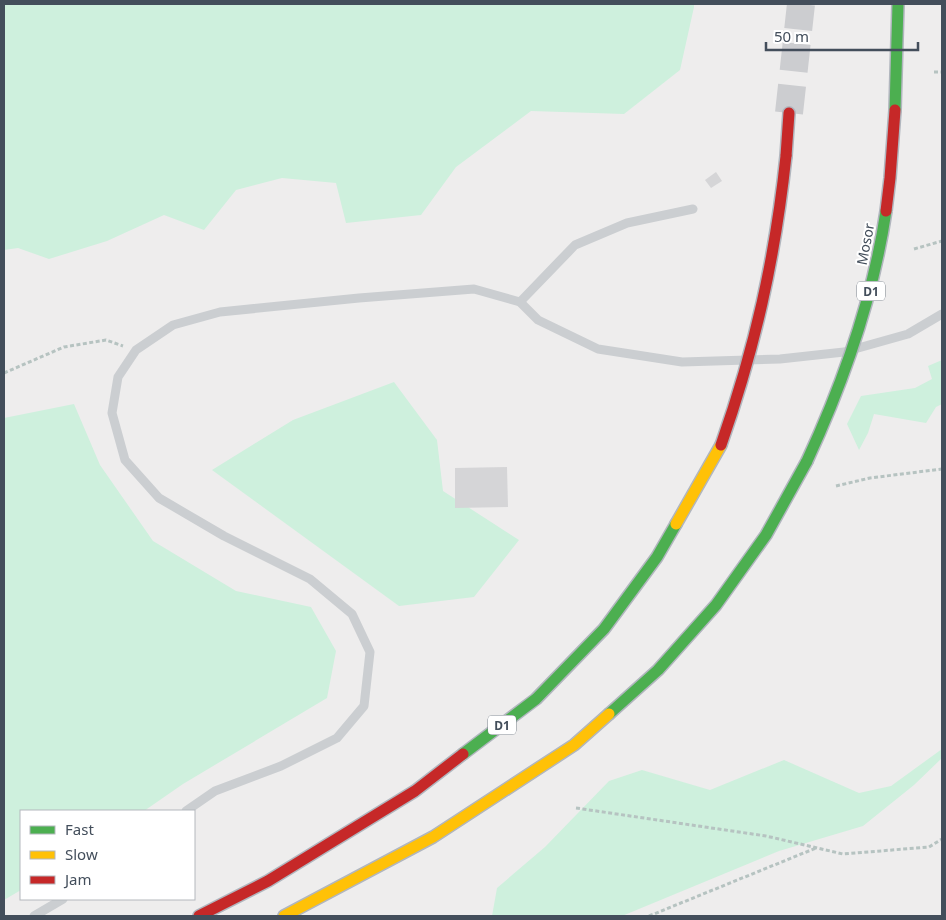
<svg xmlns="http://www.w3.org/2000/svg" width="946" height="920" font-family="'Noto Sans',sans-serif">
  <rect width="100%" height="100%" fill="#eeeded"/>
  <g fill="#cef0dd">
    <path d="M4,4H694V7L680,70L624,114L531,111L456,167L421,215L346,223L336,183L282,178L236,190L204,230L164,215L107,241L49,259L18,248L4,250Z"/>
    <path d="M942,360V404L936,407L926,423L874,414L868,433L859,450L847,424L861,396L915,388L932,379L928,366Z"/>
    <path d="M394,382L437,440L443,491L519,540L474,597L399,606L212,470L293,420Z"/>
    <path d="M74,404L100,465L153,541L236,591L311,607L336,651L327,698L183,784L144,811H21V890L4,900V418Z"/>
    <path d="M942,749V758L914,785L863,826L779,851L622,916H492L497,888L545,847L609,781L642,770L710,790L784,760L859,793L891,786Z"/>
  </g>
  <g fill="#d5d5d7">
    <path d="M716,172L722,181L711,188L705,180Z"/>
    <path d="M507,467L508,507L455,508V468Z"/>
  </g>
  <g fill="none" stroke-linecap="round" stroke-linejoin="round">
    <path stroke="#cccdd0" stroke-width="28" stroke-dasharray="28 14" stroke-linecap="butt" d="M789,113L801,4"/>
    <g stroke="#b1b6be" stroke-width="14">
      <g id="fast">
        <path d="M895,110L898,4"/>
        <path d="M609,714L658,670L716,605L766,535L807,461"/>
        <path d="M463,754L536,699L604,629L657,557L676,524"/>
      </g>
    </g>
    <g stroke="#b1b6be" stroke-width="14">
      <g id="slow">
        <path d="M676,524L721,445"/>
        <path d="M284,916L433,837L574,745L609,714"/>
      </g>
    </g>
    <g stroke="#b1b6be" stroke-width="14">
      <g id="jam">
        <path d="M786,156L789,113"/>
        <path d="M199,916L268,881L415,791L463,754"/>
      </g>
    </g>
    <g stroke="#b6c3c1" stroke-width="3" stroke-dasharray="4 2.5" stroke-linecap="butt">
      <path d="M934,72H942"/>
      <path d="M914,249L942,241"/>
      <path d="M4,373L64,347L106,340L123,346"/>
      <path d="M836,486L870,478L942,469"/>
      <path d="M576,808L766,836L843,854L929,847L942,839"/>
      <path d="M649,916L816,848"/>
    </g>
    <g stroke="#cbced1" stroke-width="9">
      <path d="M520,302L575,245L627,223L693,209"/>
      <path d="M186,811L215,791L281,766L337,738L364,706L370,652L352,614L310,579L224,536L159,498L125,460L112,413L118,377L136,350L173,325L220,312L359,298L474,289L520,302L538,320L598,349L682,362L780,359L844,352L908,334L942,314"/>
      <path d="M34,916L63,899"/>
    </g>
    <use href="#fast" stroke="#4caf50" stroke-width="11"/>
    <use href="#slow" stroke="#ffc107" stroke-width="11"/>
    <use href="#jam" stroke="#c62828" stroke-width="11"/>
    <g stroke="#b1b6be" stroke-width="14" stroke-linecap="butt">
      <path id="fast-bridge" d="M807,461C844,381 873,299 886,211"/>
    </g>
    <g stroke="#b1b6be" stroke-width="14" stroke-linecap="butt">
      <g id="jam-bridge">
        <path d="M886,211L890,178L895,110"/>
        <path d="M721,445C755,348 775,259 786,156"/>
      </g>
    </g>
    <use href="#fast-bridge" stroke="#4caf50" stroke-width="11"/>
    <use href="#jam-bridge" stroke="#c62828" stroke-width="11"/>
  </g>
  <g text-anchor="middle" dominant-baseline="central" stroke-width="4" stroke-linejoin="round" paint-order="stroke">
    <g fill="#fff" stroke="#7b838c" stroke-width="1">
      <rect x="857" y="281.5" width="28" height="19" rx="4"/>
      <rect x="488" y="715.5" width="28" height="19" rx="4"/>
    </g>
    <g font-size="12" font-weight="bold" fill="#434e5b">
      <text x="871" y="291">D1</text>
      <text x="502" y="725">D1</text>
    </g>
    <g font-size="14" fill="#434e5b" stroke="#fff">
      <text transform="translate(865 244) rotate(-79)">Mosor</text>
    </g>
  </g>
  <rect width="946" height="920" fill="none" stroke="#434e5b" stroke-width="10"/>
  <rect x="20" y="810" width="175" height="90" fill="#ffffff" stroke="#b4b8bd"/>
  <rect x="30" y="826" width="25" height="8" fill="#4caf50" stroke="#b4b8bd"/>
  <text x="65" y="835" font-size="15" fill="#434e5b">Fast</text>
  <rect x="30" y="851" width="25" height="8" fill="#ffc107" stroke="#b4b8bd"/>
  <text x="65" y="860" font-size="15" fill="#434e5b">Slow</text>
  <rect x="30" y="876" width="25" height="8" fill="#c62828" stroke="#b4b8bd"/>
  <text x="65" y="885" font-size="15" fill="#434e5b">Jam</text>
  <path d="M766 42v8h152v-8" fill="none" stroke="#434e5b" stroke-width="2.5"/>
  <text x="774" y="42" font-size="15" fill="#434e5b" stroke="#ffffff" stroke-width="4" paint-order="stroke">50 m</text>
</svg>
